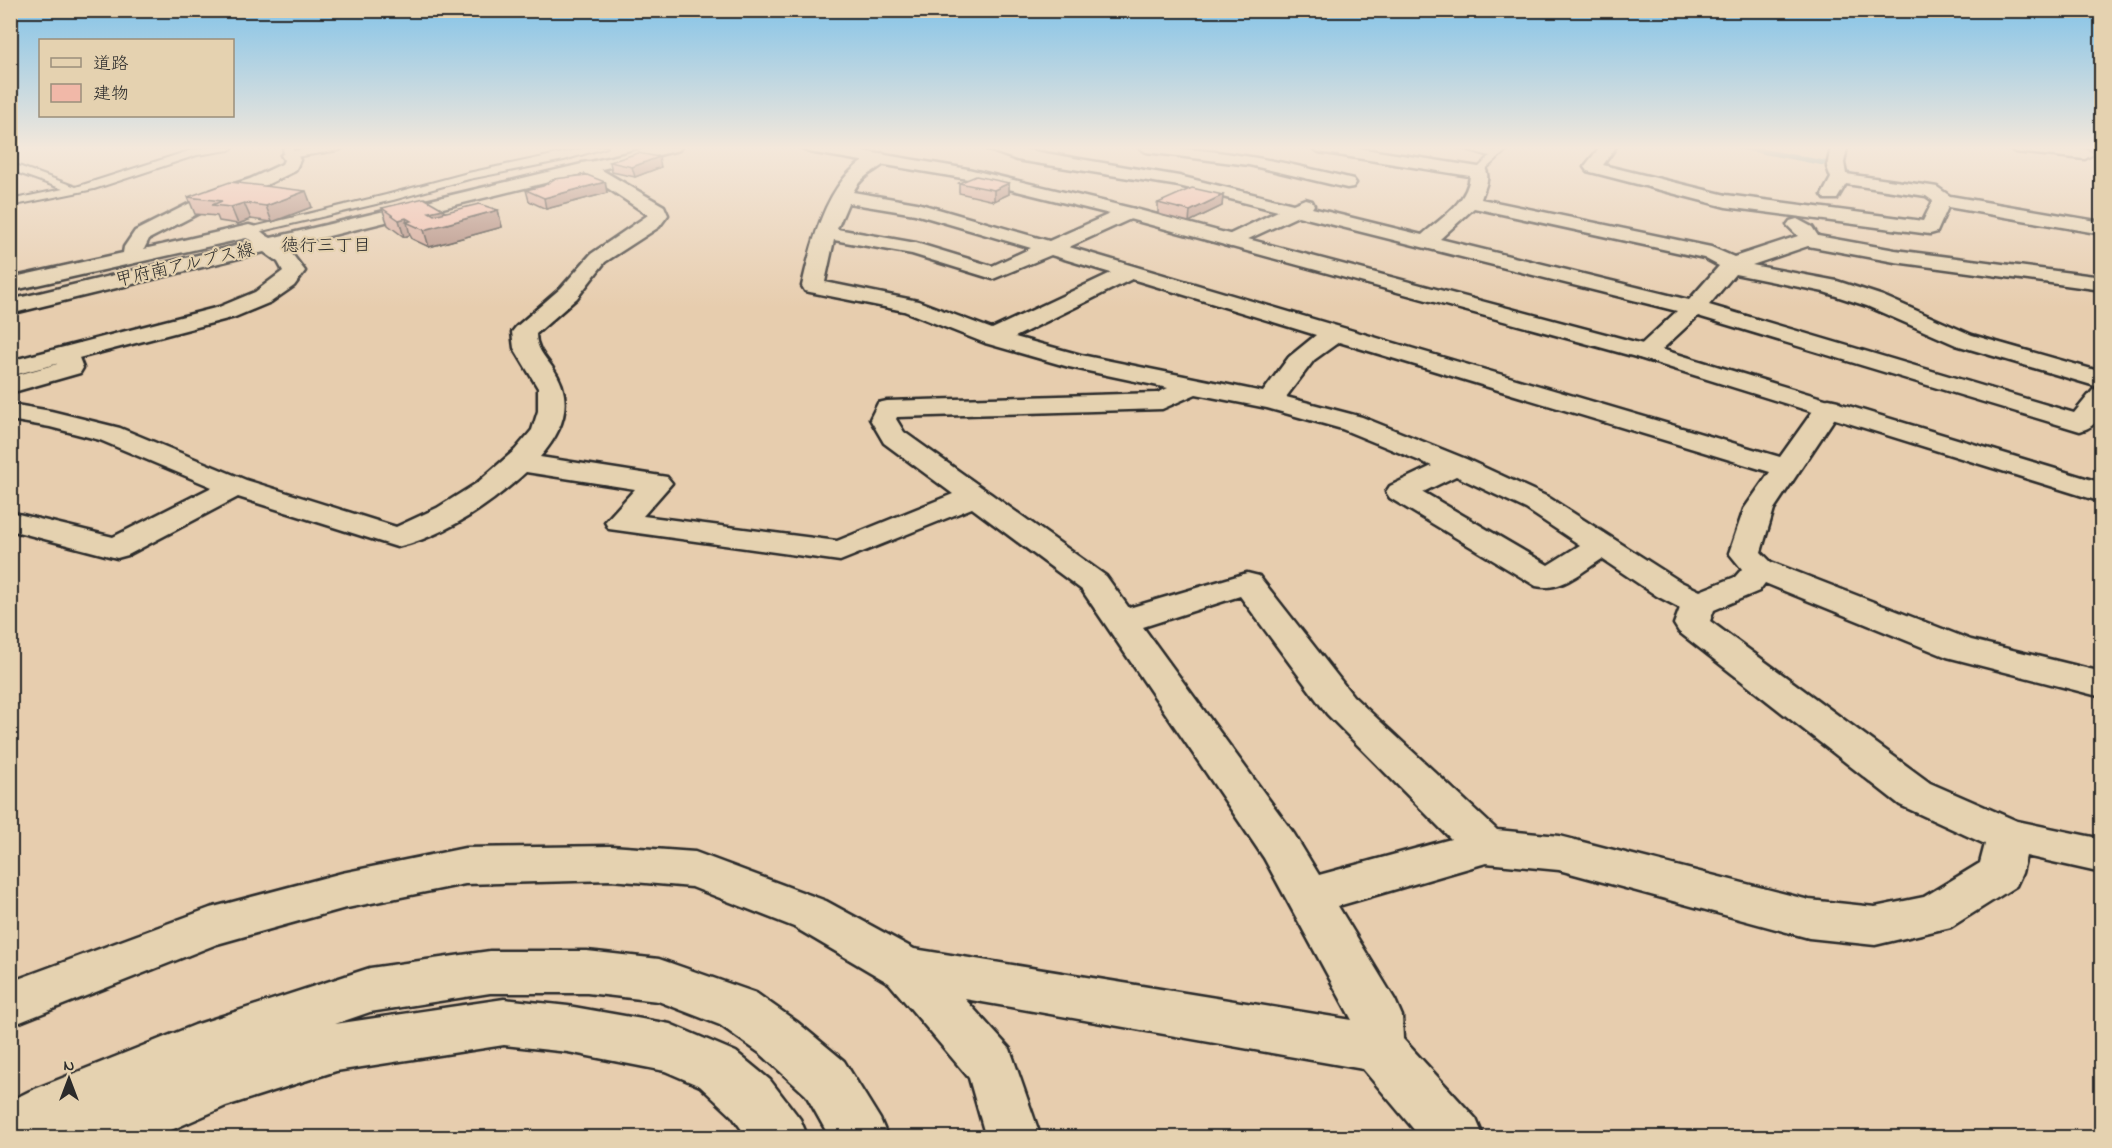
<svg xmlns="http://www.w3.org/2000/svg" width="2112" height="1148" font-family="'Indie Flower','Klee One',sans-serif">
  <rect width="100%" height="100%" fill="#e7cdae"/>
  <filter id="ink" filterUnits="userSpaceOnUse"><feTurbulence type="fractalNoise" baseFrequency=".0167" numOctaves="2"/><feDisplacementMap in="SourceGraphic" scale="12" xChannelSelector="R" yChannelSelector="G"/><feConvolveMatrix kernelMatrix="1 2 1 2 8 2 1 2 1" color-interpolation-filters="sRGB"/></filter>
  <g filter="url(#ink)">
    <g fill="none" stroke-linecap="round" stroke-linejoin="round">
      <path stroke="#65949c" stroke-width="5" d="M1740,147L1824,163L1859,178"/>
      <g stroke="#2b2b2b" stroke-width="4">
        <g id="lane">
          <path d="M209,147H234L229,150L197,155L94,189L10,206V200L63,189L10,170V163L76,187L192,150Z"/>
          <path d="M283,147H293V151L322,147H345L340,150L289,158L284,155Z"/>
          <path d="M591,147H607L564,160L469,179L393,200L249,234L243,231L245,229L386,195L468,173Z"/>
          <path d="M1458,147H1477L1495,151L1499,147H1510L1479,175L1474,172L1490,156Z"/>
        </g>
      </g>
      <g stroke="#2b2b2b" stroke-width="5">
        <g id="street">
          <path d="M986,147H1010L1179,176L1293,204L1305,199L1312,201L1314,205L1312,208L1422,235C1441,218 1467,203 1470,176L1319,152L1311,147H1351L1485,168C1491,178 1484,189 1481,199L1711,247L1734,257L1798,236L1787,225L1790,221L1797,219L1812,227L1818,236L1895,250L2102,277V290L1895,262L1808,246L1752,265L1837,281L1883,296L1972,335L2102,372V388L1956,345L1867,306L1824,292L1735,274L1709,305L2074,413L2093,390L2102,388C2102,408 2103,425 2080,431L1698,316L1654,357L1645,359L1636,357L1633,352L1677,311L1298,216L1231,247L1224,245L1221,241L1224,237L1278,211L1179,186L1017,160L988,150ZM1474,208L1704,258L1719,266L1689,300L1440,239Z"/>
          <path d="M1138,147C1214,147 1280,161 1353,179L1356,183L1353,187L1347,188L1249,165L1146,152Z"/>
          <path d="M1600,147H1616L1603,165L1726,195L1923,221L1933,201L1926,196L1846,184L1837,199H1825L1822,195L1831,178L1827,167L1831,147H1847L1844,163L1846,174L1931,186L1937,187L1950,196L2102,222V234L1948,207L1937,232L1930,234L1726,207L1587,171L1584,167Z"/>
          <path d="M2007,147C2024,147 2084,142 2093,154L2085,159L2015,152Z"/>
          <path d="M289,150L295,151L300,160L295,171L262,187L228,198L149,239L144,249L249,225L256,227L269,238L266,242L259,244L246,238L10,291V278L123,253L124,247L135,231L216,190L250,179L282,164L284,160L281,155Z"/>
          <path d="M882,153L890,158C879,172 865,170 853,192L917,203L1049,241L1121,209H1135L1137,213L1135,217L1069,247L1780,457L1820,401L1829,399L1838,401L1842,407L1774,509L1761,552L1771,562L1971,640L2102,672V697L1947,657L1765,583L1759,591L1714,610L1710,621L1930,783L2017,821L2102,839V873L2026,856L2022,873L2016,886L1951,927L1875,945L1809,938L1559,870L1486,863L1338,906L1395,1000L1402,1016L1403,1039L1476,1119L1484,1138H1421L1363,1069L965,999L1010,1049L1041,1138H986L969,1078L889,983L794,927L692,887L611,880L465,884L342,909L217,944L10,1026V982L210,908L342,873L465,848L611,846L695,852L711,858L826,901L914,949L1352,1020L1264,858L1082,590L972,508L840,561L609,529L605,522L635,489L526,472C490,505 445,536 397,547L238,497L128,555L117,558L10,530V512L113,537L212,487L100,440L50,427L10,420V404L51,411L120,428L246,480L396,527L437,508L477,483L515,450L532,430L538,411V388L514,348L512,332L516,327L561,288L591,254L648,215L582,171L579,167L582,163L588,162L664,206L668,215L659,227L605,262L577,298L536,334C536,348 544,356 552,367C575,399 564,430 540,457L667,477L672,483L643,516L837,541L953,494L884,443L870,419L878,403L887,401L1157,393L1168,388L1069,367L985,343L904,311L805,291L802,286C812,241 830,166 882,153ZM848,203L915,214L1031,248L992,266L916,243L837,229ZM834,240L912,254L993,279L1051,255L1111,273L992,329L918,301L825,282ZM1132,279L1316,335L1289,357L1263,392L1081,355L1015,337ZM1339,342L1770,472L1744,509L1729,553L1742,569L1735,577L1700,591L1681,582L1548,497L1466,459L1362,417L1286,397L1314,360ZM1196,394L1267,408L1342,429L1432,466L1390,486L1386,492L1390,498L1536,586C1561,592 1581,572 1602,559L1657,596L1680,608L1674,624L1679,632L1900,805L1985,844L1980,863L1924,897L1875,907L1809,900L1559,836L1497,830L1353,696L1259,576L1247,573L1129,608L1106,576L904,432L896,419L897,417L1162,409ZM1456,476L1526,509L1580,545L1548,565L1423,492ZM1240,596L1327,714L1451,839L1319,875L1294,834L1143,627Z"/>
          <path d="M67,348L76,350L83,368L80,373L10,393V377L57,364L55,355L58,350Z"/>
        </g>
      </g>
      <g stroke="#2b2b2b" stroke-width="5">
        <path id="secondary" d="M801,147H838L968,169L1135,209L1654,347L2102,483V502L1636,357L1122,217L968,179L809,152Z"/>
      </g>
      <g stroke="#2b2b2b" stroke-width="5">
        <path id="primary" d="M653,147H681L679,150L284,247L292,254L305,271L294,286L271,302L235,317L10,376V361L219,307L255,292L283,271L278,262L264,252L10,314V300L252,242L249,238L252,234L259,232L271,238Z"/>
      </g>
      <g stroke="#2b2b2b" stroke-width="5">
        <path id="highway" d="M490,951H587L659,959L756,993L797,1022L844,1061L880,1119L888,1138H830L806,1095L761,1054L720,1025L658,1001L587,993H490L370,1012L335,1024L504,999L568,1006L670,1024L736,1052L770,1080L800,1119L808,1138H748L732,1116L700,1086L665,1071L568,1052L504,1045L336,1071L226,1106L153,1138H62L66,1129L50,1138H10V1101L30,1091L195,1025L370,968Z"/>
      </g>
      <use href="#lane" fill="#e5d2b0" fill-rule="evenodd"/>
      <use href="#street" fill="#e5d2b0" fill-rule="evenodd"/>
      <use href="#secondary" fill="#e5d2b0" fill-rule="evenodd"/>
      <use href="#primary" fill="#e5d2b0" fill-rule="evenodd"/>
      <use href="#highway" fill="#e5d2b0" fill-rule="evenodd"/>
    </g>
    <g fill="#cf9e90" stroke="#2b2b2b" stroke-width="1.5">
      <path d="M610,162L661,167L635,177L612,172Z"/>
      <path d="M605,182L607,193L546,209L529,201L526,190Z"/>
      <path d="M959,183H1009V194L994,201L959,193Z"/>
      <path d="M1223,195L1222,206L1189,222L1158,214V203Z"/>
      <path d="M188,197L312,207L272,222L251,219L238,224L219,221L217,216L195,214Z"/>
      <path d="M382,208L443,209L444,212L498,210L502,227L429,247L412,239L410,235L404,237L388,225Z"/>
    </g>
    <g fill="#a98176" stroke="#2b2b2b" stroke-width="1.5">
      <path d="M659,157L661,167L635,177L632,167Z"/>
      <path d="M605,182L607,193L546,209L544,198Z"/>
      <path d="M1009,183V194L994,201V190Z"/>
      <path d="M306,191L312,207L272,222L266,206Z"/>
      <path d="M1223,195L1222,206L1189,222L1190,211Z"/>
      <path d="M244,203L251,219L238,224L231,207Z"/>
      <path d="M443,209L447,224L498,210L502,227L429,247L424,230L429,212Z"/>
      <path d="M406,218L410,235L404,237L399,220Z"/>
    </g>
    <g fill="#f1b8a8" stroke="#2b2b2b" stroke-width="1.5">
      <path d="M638,153L659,157L632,167L610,162Z"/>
      <path d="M587,175L605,182L544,198L526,190L543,186L554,179Z"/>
      <path d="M976,176L1009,183L994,190L959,183Z"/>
      <path d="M230,182L306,191L266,206L244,203L231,207L212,205L222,201L188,197Z"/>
      <path d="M1192,188L1223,195L1190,211L1158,203Z"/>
      <path d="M424,198L443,209L429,212L434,215L479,204L498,210L424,230L406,222L411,221L406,218L399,220L382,208Z"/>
    </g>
  </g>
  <linearGradient id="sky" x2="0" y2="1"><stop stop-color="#83c3e8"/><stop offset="0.48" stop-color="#f4e8db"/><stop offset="1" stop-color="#f4e8db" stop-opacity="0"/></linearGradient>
  <rect width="2112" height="308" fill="url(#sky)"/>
  <g text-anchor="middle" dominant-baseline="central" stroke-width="4.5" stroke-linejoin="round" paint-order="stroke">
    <g font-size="18" fill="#2b2b2b" stroke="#e5d2b0">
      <text x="326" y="247">徳行三丁目</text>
    </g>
    <g font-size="18" fill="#2b2b2b" stroke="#e5d2b0">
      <text transform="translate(185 266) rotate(-13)">甲府南アルプス線</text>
    </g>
  </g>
  <rect width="2112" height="1148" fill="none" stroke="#e5d2b0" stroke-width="36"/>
  <rect x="18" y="18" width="2076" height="1112" fill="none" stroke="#2b2b2b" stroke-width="2" filter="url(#ink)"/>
  <rect x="39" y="39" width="195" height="78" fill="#e5d2b0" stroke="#9b8f7b" stroke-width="1.5"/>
  <rect x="51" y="58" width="30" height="9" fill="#e5d2b0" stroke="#9b8f7b" stroke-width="1.5"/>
  <text x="93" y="69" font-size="18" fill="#2b2b2b">道路</text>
  <rect x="51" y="84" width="30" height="18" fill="#f1b8a8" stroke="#9b8f7b" stroke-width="1.5"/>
  <text x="93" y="99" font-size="18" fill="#2b2b2b">建物</text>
  <g transform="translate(69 1079)" stroke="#e5d2b0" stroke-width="4.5" paint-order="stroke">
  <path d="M0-4.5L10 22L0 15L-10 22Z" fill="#2b2b2b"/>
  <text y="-9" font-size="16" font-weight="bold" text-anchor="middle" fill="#2b2b2b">N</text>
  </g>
</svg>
